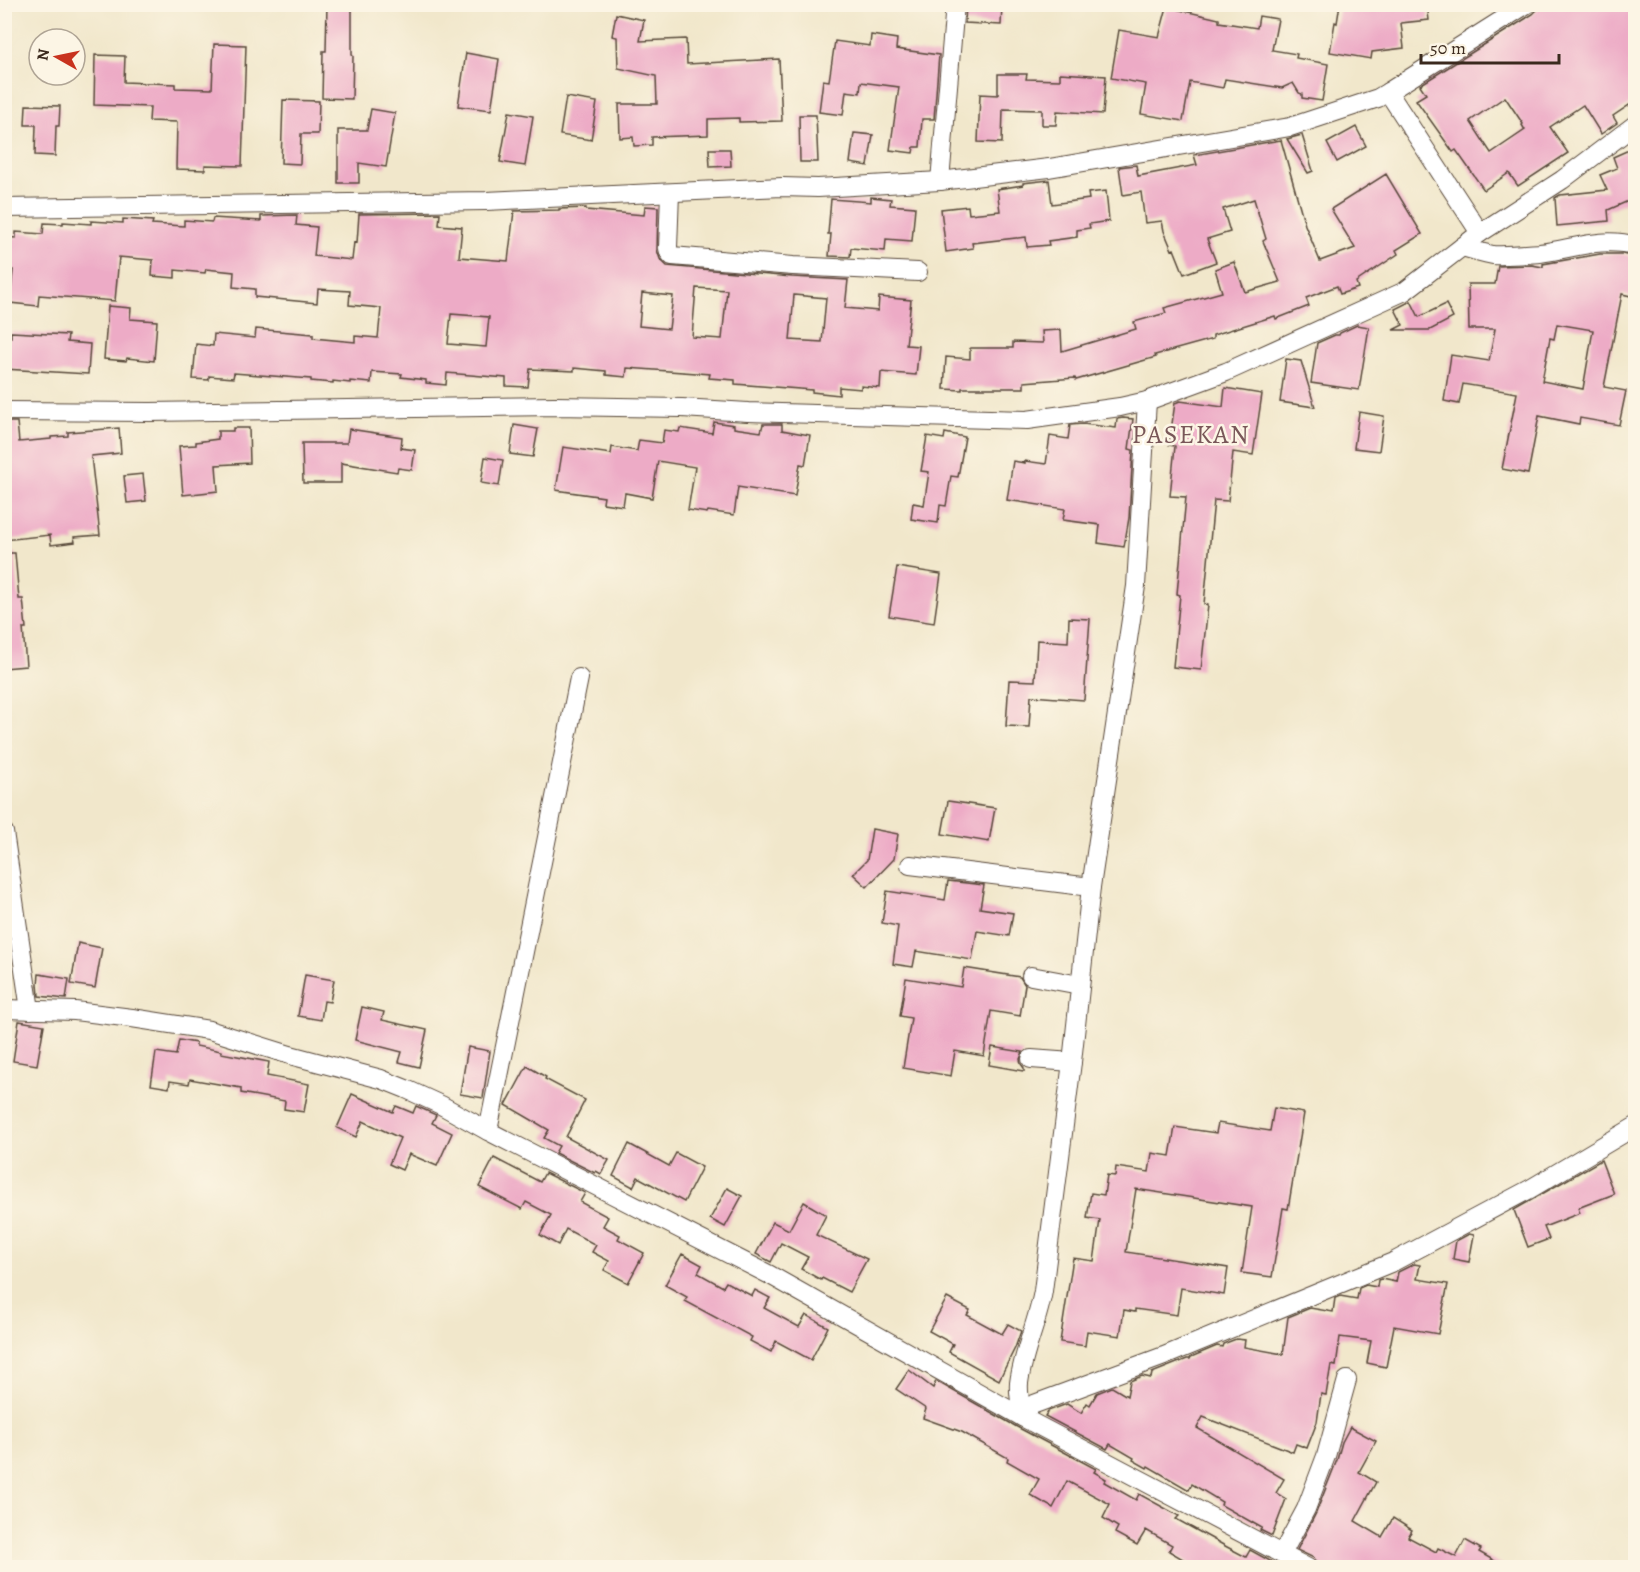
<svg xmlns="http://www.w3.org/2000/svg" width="1640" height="1572" font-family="Alegreya,serif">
  <rect width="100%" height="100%" fill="#fcf5e5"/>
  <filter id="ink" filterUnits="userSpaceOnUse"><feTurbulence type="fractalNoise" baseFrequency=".0167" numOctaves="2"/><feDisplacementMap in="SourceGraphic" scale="12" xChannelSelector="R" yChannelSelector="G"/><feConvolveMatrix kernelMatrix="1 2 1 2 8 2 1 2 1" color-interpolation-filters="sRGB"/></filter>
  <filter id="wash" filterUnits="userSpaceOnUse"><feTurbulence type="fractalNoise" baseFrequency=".008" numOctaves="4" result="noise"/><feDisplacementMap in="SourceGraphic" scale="24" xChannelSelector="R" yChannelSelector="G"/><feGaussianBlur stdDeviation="1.35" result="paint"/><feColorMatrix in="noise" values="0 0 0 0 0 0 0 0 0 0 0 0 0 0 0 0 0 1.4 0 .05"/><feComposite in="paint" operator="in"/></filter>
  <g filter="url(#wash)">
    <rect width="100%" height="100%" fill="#f1e7cb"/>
    <g id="blocks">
      <g fill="#edabc6" fill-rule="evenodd">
        <path d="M327,4H352V55L353,56L352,99L322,98L323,51H326Z"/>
        <path d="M966,4L1002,5L1001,25L965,23Z"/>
        <path d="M1340,4H1357L1377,8V4H1427L1429,20L1401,23L1404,48L1372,52L1371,59L1330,52L1335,22L1337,23Z"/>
        <path d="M1538,4H1635V101L1613,116L1617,123L1601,134L1583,105L1550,127L1568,153L1518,186L1509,173L1484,190L1456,150L1453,152L1416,100L1426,94L1420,85L1533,14L1537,10ZM1505,97L1523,124L1522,125L1525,130L1491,153L1470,121Z"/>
        <path d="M1167,7L1219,19V22L1257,28L1259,16L1278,19L1272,50L1297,54L1296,58L1328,64L1322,101L1302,98V94L1299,93L1293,83L1282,88L1225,79L1223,88L1190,82L1183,121L1141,114L1146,84L1111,78L1119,30L1159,37Z"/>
        <path d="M616,14L644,20L640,41L686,39L687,64L779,59L782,121L739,122V118L708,119V135L652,137V145L634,146L633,137L620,138L619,104H657L656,76L618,68L617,37L612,36Z"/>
        <path d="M871,35L897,39L896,49L939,55L934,119H922L920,147H914L913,153L890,150L899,87L861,82L860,93L846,91L843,115L819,112L823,80L829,81L835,41L870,46Z"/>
        <path d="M214,44L246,45L242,166L205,165V170L176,169L177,122L149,121L150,107L94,105L95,55L125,56L124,82L175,84V88L212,89Z"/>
        <path d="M466,53L499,59L491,110L458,106Z"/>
        <path d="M1060,73L1106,76L1103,114L1057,111L1056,125H1042V110L1003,109L1002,143L978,142L980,94L998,95V74H1027L1026,79L1060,80Z"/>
        <path d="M566,97L597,102L591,140L560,135Z"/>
        <path d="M283,100L319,101L318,134H301L300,164L281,163Z"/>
        <path d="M26,105L60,106L59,126H56L55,156L35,155L36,125H25Z"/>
        <path d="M371,109L395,113L386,167L359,163V183H338V130H367Z"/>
        <path d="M509,112L533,116L525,166L500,162Z"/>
        <path d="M799,115H816L818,162H800Z"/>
        <path d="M1356,127L1366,146L1337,162L1327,143Z"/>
        <path d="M854,133L873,135L868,166L850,163Z"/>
        <path d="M1302,135L1313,171L1308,173L1287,139Z"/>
        <path d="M1281,140L1305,225L1320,261L1355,248L1331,209L1386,174L1422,234L1396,250L1398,254L1356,282L1358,288L1340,294L1337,286L1306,298L1309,306L1276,319L1275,316L1213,335V339L1155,355L1156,357L1076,380L1075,378L1024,382V388H962V390L944,389L946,357L970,359V348H1013V342L1043,343L1042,331L1061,330L1062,351L1136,329L1134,322L1166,313L1164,308L1222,292L1215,269L1234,262L1245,292L1280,282L1263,241L1266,239L1254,199L1223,209L1230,232L1207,239L1216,262L1184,274L1174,249L1172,250L1164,231L1162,221L1145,223L1141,192L1123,195L1119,167L1136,165L1138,176L1197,165L1194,155Z"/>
        <path d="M709,149H730L731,166L710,167Z"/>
        <path d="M1631,149L1635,160V198L1608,210L1609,221L1557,226L1555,198L1560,195L1607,190L1600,175L1617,168L1613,157Z"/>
        <path d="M1049,180L1052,204L1089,199L1088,193L1106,191L1109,221L1089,224L1090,228L1077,230V237L1048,241L1049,245L1027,247L1026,237L972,243L973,248L946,252L941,209L968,206L969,214L1000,211L997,189L1023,185V183Z"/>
        <path d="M871,197L891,199L890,205L915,207L912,241L886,239L885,251L851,248L850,257L829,256L831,234H828L831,199L871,202Z"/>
        <path d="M645,206L658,207L657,250L660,259L667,266L792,277L848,280L845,308L878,311L879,297L911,300L906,345L919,346L916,375L881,372L880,388L861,386V389L839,387V395L812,392V390L735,384V380L709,378L710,374L627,368L626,377L606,375V371L574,368V371L530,369L528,387L506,386V378L447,373L446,385L426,383V380L401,377L402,374L372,372L371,383L350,381V383L333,381V383L311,381V379L234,373L233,378L209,376V380L193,379L196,344L213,346L214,334L255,338L256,329L313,334V338L355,342V336L378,338L381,308L349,305L350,291L318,289L317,303L255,297V289L233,287L234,272L206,269L205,273L175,270V278L152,276L153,260L119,257L115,301L39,295L38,306L10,303L13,270H4V237L16,238V232L43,234L44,223L63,224V222L91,224V221L123,223V219L153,221L152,224L184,226V220L212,222L213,218L261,221V216L297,215L296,225L317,227L314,256L352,260L354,242L357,243L359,214L440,213L439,225L462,227L459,257L508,261L514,211L559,210V209L586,208V210L644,215ZM696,288L727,290L722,339L692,337ZM642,293L673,296L669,329L639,326ZM794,295L826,298L822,342L790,340ZM451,314L489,317L486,347L448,344Z"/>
        <path d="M1600,254H1622L1635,257V297L1622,294L1604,387L1626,391L1619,425L1580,418L1579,424L1539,416L1528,474L1502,469L1517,393L1463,384L1459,404L1444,401L1451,355L1489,361L1495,329H1469L1468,284H1495L1498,266L1532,265L1543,267V264ZM1557,324L1593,330L1583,389L1542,381L1550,338L1554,339Z"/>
        <path d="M1411,301L1419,317L1446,304L1453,318L1430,330H1393L1403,325L1395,309Z"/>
        <path d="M108,306L131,308L130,319L157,321L154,361L127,358L126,361L104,359Z"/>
        <path d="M1357,325L1369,327L1359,390L1311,383L1317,343L1335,335H1339L1340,333Z"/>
        <path d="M11,332L68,335L67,342L90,344L88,374L4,369V337H11Z"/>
        <path d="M1286,359L1301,361L1315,407L1280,402Z"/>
        <path d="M1225,388L1262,394L1253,455L1233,452L1228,501L1214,500L1204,604L1208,605L1201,670L1173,667L1180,595L1177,594L1186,497L1170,496L1175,446L1169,445L1175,403L1180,401L1223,407Z"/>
        <path d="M1359,412L1384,416L1379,451L1354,448Z"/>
        <path d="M1123,418L1133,419L1129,449L1133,450L1129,518L1124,547L1098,543L1100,525L1063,520L1065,509L1007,500L1013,461L1025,463V461L1046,464L1050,436L1068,439L1070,425L1083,424L1116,428L1117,419Z"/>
        <path d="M4,422H17L19,442L51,439V437L68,436V432L119,428L121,453L91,456L100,535L74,537L75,542L51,545L50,535L4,540Z"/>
        <path d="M714,422L734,425V428L761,432L763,424H782V430L810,435L805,465L800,464L795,496L738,487L734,515L708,511L707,513L688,510L695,467L658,461L652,498L625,493L623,506L603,503L604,497L556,490L563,447L611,454L612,447L637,451L639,440L662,443L664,430L679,432L680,428L712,433Z"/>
        <path d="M514,425L538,429L533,457L510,454Z"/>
        <path d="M233,428H249L250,463L216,465L218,491L183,495L179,446L196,445V442L218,439V431H233Z"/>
        <path d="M349,429L402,437L401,448L415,450L412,470L398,468L397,472L341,463V483H303L302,443H347Z"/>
        <path d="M945,433L965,437L958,477L951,476L946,506L940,505L938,523L911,519L913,503L924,505L929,472L921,471L927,436L944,439Z"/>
        <path d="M485,457L503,460L499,486L481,483Z"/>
        <path d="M143,474L146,501L127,503L124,476Z"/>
        <path d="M4,553H15L19,599H23L26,628H23L26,666L4,668V638L8,637L4,602Z"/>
        <path d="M897,567L941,574L934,623L889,616Z"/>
        <path d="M1069,618L1090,619L1084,700L1031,696L1029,727L1006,726L1009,680L1035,681L1037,640L1068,642Z"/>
        <path d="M948,801L995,808L989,842L942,834Z"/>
        <path d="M872,829L898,834L894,859L867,887L853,874L867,860Z"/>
        <path d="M948,881L984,885L980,908L1013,913L1009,936L977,931L972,960L916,951L913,967L893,964L898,926L882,923L887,891L945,900Z"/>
        <path d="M78,943L102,948L95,988L71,984Z"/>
        <path d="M964,968L1020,977L1025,985L1020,1016L991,1011L984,1056L955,1051L951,1076L903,1068L911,1018L900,1016L906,978L961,987Z"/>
        <path d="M39,974L69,979L66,999L39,996L38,984Z"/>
        <path d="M305,975L334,980L330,1002L324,1001L321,1020L298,1016Z"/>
        <path d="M362,1007L384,1012L382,1020L427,1030L419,1067L399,1062L402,1052L355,1040Z"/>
        <path d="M19,1021L44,1025L37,1065L13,1061Z"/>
        <path d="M179,1040L196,1043V1046L221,1051V1053L269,1062L267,1076L309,1084L304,1112L284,1109L285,1101L241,1093V1088L190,1079L189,1084L170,1081L169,1088L151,1085L156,1052L176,1055Z"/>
        <path d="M468,1047L490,1051L483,1098L460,1094Z"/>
        <path d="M992,1047L1023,1052L1020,1059L1021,1064L1024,1068V1071L989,1065Z"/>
        <path d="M527,1066L546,1077L545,1079L585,1100L566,1137L609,1160L601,1174L596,1171L595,1173L555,1153L559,1146L544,1138L549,1130L506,1105Z"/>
        <path d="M352,1094L393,1112L396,1106L413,1113L416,1106L436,1115L432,1123L452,1133L437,1166L409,1154L402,1170L389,1164L400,1138L363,1121L356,1137L337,1128Z"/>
        <path d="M1274,1108L1304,1113L1288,1209L1283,1208L1272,1277L1242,1273L1252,1207L1136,1189L1126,1252L1228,1268L1224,1295L1181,1288L1177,1315L1135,1309V1312L1124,1310L1120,1336L1087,1331L1085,1346L1060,1342L1073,1258L1094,1261L1100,1220L1087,1218L1091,1193L1104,1195L1107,1175L1115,1176L1116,1167L1149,1172L1152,1153L1170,1156L1175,1127L1216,1133L1218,1123L1270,1131Z"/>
        <path d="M629,1144L669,1166L676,1153L702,1167L684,1202L638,1177L633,1187L613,1176Z"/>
        <path d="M494,1158L540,1182L545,1173L585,1193L580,1202L608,1217L603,1226L620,1235L618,1239L644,1253L628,1283L604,1270L609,1261L592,1252L596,1245L566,1229L558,1245L540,1235L551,1215L526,1202L522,1209L479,1187Z"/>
        <path d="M1601,1160L1614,1194L1578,1208L1580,1213L1544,1227L1549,1239L1528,1247L1514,1210Z"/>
        <path d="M727,1188L742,1196L725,1227L710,1219Z"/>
        <path d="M804,1202L826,1215L816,1235L867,1259L849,1292L822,1278L821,1280L801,1269L808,1257L781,1243L771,1262L756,1254L773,1222L789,1230Z"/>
        <path d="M1469,1234L1474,1235L1469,1262L1453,1259L1456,1241Z"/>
        <path d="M682,1254L702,1265L698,1273L723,1287L726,1282L752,1296L755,1290L770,1298L764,1308L799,1327L806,1315L828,1327L811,1360L776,1341L771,1352L750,1341L752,1337L685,1301L687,1297L665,1285Z"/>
        <path d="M1414,1264L1420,1265L1417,1279L1448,1284L1438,1334L1394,1326L1386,1367L1367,1363L1371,1341L1340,1337L1336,1366L1331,1365L1326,1395L1321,1394L1317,1422L1307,1448L1296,1444L1293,1452L1203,1417L1197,1428L1284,1479L1276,1493L1286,1499L1272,1536L1260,1530L1262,1528L1221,1505L1222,1502L1192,1484L1189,1490L1148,1466L1147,1468L1133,1460L1134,1458L1110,1444L1107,1449L1045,1416L1048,1411L1067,1404L1081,1413L1087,1403L1090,1405L1097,1393L1112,1387L1127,1396L1130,1381L1142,1376L1151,1378L1152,1373L1187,1359H1190L1191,1357L1217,1346L1222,1347L1223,1344L1236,1339L1245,1340L1244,1347L1283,1354L1288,1317L1310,1308L1333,1312L1335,1298L1340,1296L1357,1299L1359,1288L1366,1285L1377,1287L1378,1280L1381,1279L1396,1282L1398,1272Z"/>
        <path d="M947,1298L970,1310L967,1315L1002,1334L1008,1324L1021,1331L1015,1348L999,1380L949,1352L953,1344L929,1331Z"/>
        <path d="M909,1370L933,1388L936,1381L1017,1427L1096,1469L1094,1472L1106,1479L1104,1482L1136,1500L1139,1494L1179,1516L1176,1519L1227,1547L1246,1557L1250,1550L1283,1568H1198L1169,1551L1172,1545L1146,1530L1137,1545L1115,1533L1118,1527L1103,1518L1110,1504L1067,1481L1053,1508L1030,1495L1039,1479L1007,1461L1008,1458L962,1432L923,1418L926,1409L896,1389Z"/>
        <path d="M1350,1427L1376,1441L1359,1472L1376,1482L1355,1521L1382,1537L1393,1518L1412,1530L1408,1537L1436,1552L1438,1548L1456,1557L1465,1540L1481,1549L1479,1552L1507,1568H1319L1318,1563L1314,1558L1297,1550L1316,1513L1337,1460L1342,1442Z"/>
      </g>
    </g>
  </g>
  <g filter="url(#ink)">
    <use href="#blocks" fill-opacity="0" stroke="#564638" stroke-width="1.5"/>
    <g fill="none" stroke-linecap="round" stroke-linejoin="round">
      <g stroke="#564638" stroke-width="20">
        <g id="minor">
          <path d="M1388,92L1527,4"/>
          <path d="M940,181L955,4"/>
          <path d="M670,193L668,248L669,252L672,256L793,266L918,272"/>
          <path d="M4,208L486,201L782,187L818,188L940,181L1049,168L1290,127L1378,98L1388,92L1480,233"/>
          <path d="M1462,247C1472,250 1483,253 1493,255C1508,256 1525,254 1540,253C1573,249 1602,236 1636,246"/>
          <path d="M4,411L150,412L555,406L682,408L748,412L1027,420L1120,407L1147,401L1226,372L1405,291L1480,233L1562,180L1636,124"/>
          <path d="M4,832L30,1010"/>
          <path d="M910,865L1091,887"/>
          <path d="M1031,976L1080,985"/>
          <path d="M4,1009L75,1011L132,1018L209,1030L290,1055L381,1079L406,1089L441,1105L488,1131L770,1275L1022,1417L1308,1568"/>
          <path d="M1031,1059L1072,1062"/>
          <path d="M488,1131L579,678"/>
          <path d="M1021,1409L1164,1356L1393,1262L1530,1189L1636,1126"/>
          <path d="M1022,1417C1021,1405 1018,1394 1019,1383C1023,1351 1038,1322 1043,1291L1072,1062L1091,887L1136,586L1147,401"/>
          <path d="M1282,1554L1306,1509L1326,1456L1347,1380"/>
        </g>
      </g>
      <use href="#minor" stroke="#fff" stroke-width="18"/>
    </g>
  </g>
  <g text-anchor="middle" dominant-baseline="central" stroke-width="5" stroke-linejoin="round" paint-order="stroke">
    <g font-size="26" letter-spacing="1.5" fill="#795759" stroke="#fcf5e5">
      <text x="1191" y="434">PASEKAN</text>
    </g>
  </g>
  <rect width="1640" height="1572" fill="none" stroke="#fcf5e5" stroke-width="24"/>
  <g transform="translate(57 57) rotate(279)"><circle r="28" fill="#fcf5e5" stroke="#afa495" stroke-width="1.5"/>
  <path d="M0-4.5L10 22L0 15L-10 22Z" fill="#c8321e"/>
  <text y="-9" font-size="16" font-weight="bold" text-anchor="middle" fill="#3b2a1e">N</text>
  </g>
  <path d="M1421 54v9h138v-9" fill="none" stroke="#3b2a1e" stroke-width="3"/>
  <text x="1430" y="54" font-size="18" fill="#3b2a1e" stroke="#fcf5e5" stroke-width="4.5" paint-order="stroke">50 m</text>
</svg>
